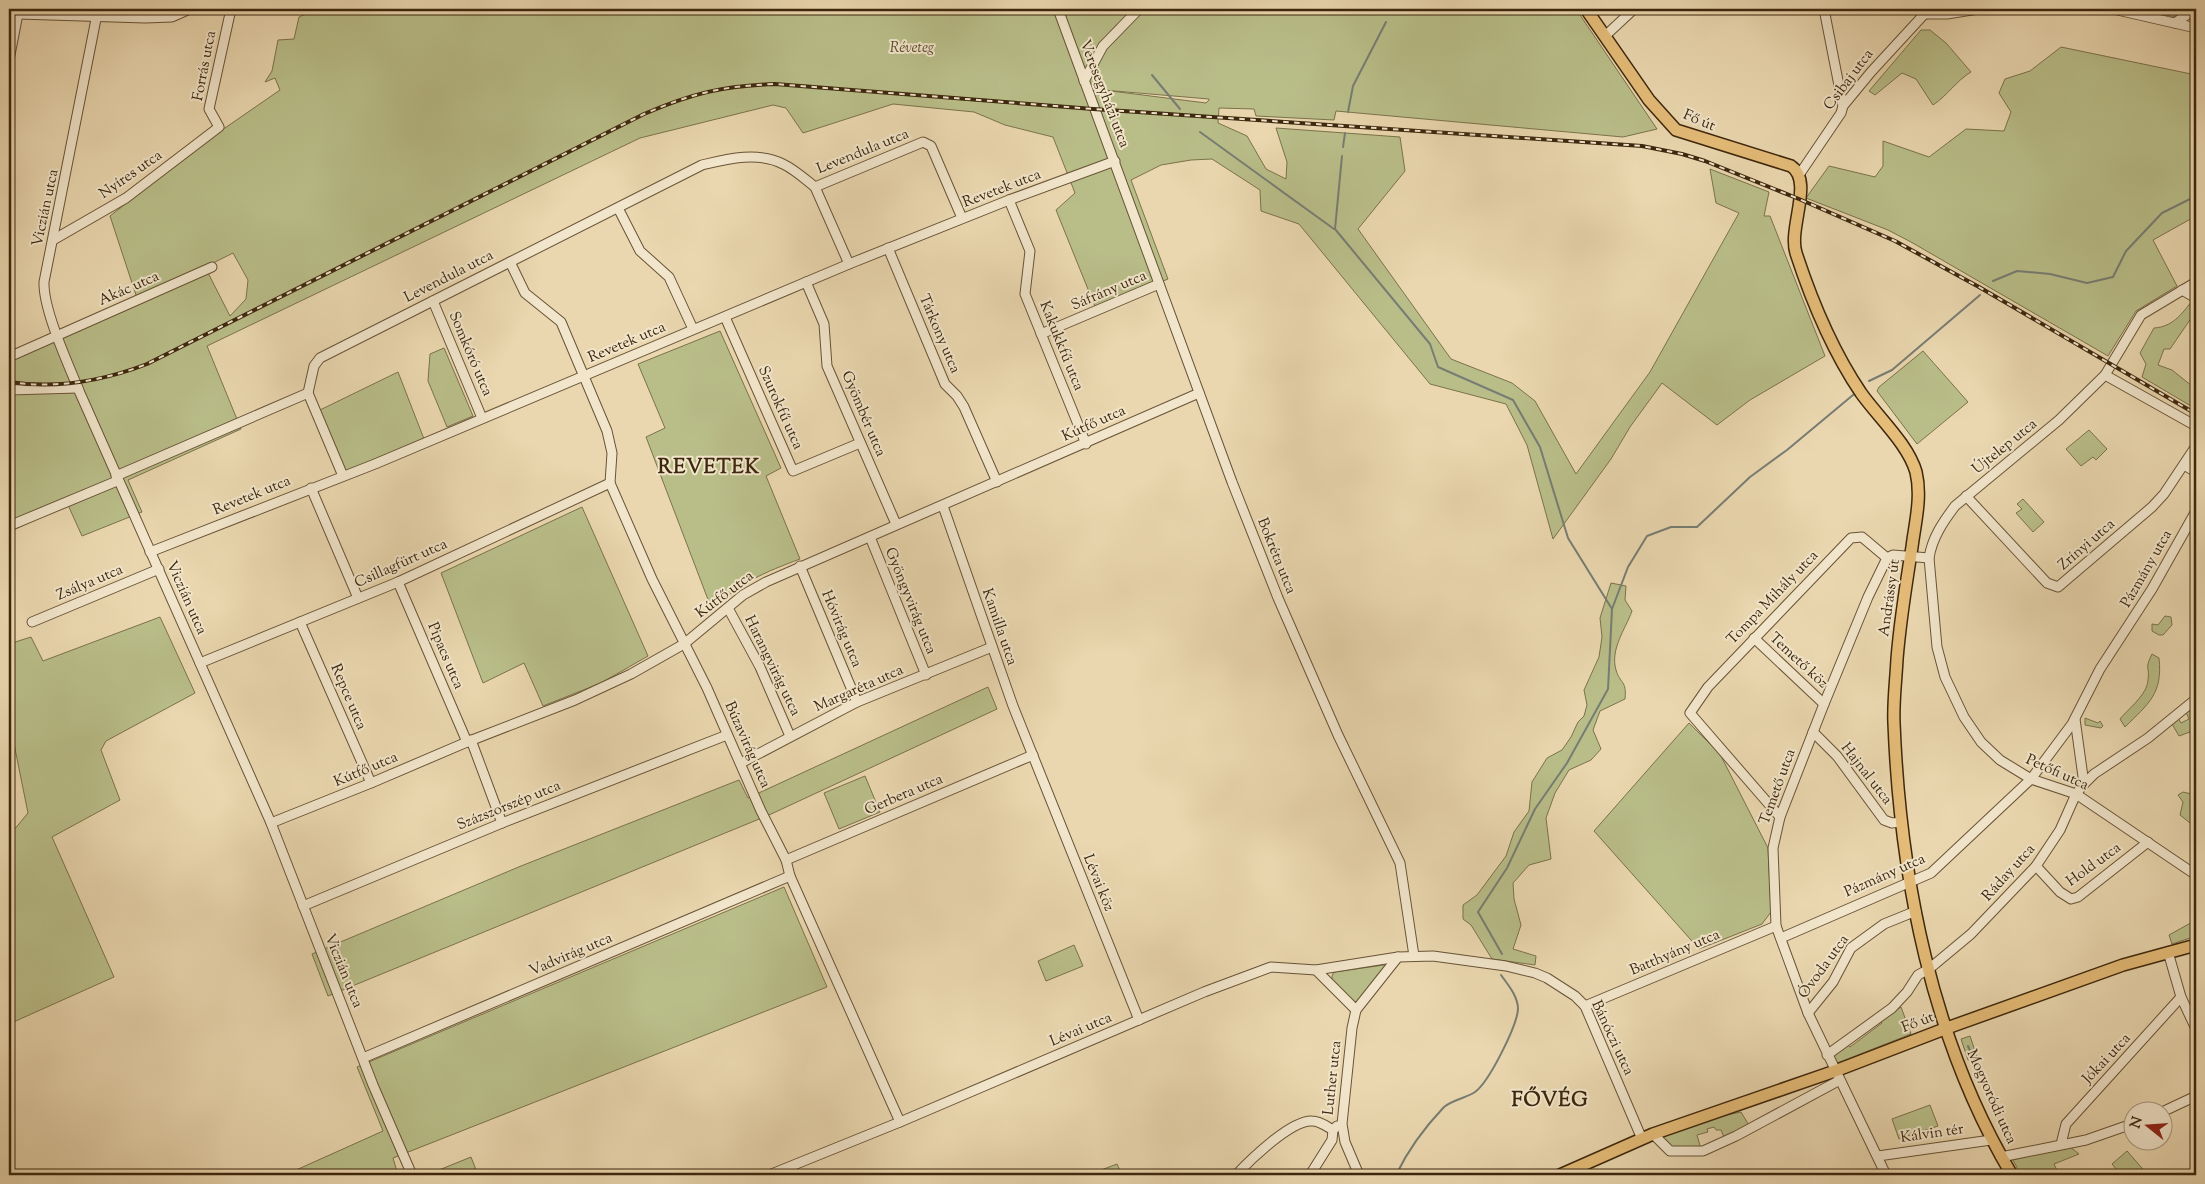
<svg xmlns="http://www.w3.org/2000/svg" width="2205" height="1184" font-family="'Sorts Mill Goudy',serif">
  <rect width="100%" height="100%" fill="#ead7af"/>
  <filter id="stains"><feTurbulence type="fractalNoise" baseFrequency=".004" numOctaves="4"/><feColorMatrix values="0 0 0 0 .2 0 0 0 0 .09 0 0 0 0 .02 0 0 0 .5 -.17"/></filter>
  <radialGradient id="worn" r=".72"><stop offset=".6" stop-color="#630" stop-opacity="0"/><stop offset="1" stop-color="#630" stop-opacity=".3"/></radialGradient>
  <g fill="#b9be89" stroke="#7b724b" fill-rule="evenodd">
    <path d="M316,9H1576L1657,129L1623,137L1336,111L1334,120L1256,116L1254,109L1219,108L1218,123L1247,136L1266,169L1286,179L1287,162L1276,128L1400,137L1405,171L1358,229L1451,359L1512,383L1535,401L1576,474L1650,372L1739,213L1716,203L1710,169L1769,192L1764,216H1770L1825,356L1750,400L1717,425L1662,383L1630,427L1611,459L1553,539L1527,445L1506,404L1430,384L1299,224L1261,211L1260,190L1212,159L1191,160L1161,165L1131,180L1168,279L1096,309L1056,210L1075,193L1053,137L1005,125L974,112L893,104L803,133L786,108L773,105L640,138L207,346L241,429L128,480L142,512L82,536L68,505L9,532V352L137,298L110,216L209,139L280,90L275,78L265,82L272,71L278,40L294,39L299,17ZM1103,90L1209,99V100L1206,103ZM233,253L248,280L246,299L230,316L205,267Z"/>
    <path d="M2142,9H2181L2174,17Z"/>
    <path d="M1921,30H1930L1946,43L1971,72C1956,81 1948,95 1933,105L1916,79L1902,73L1875,95L1869,91Z"/>
    <path d="M2061,47L2196,75V216L2153,240L2177,286L2136,311L2108,356L1911,242L1888,230L1806,198L1829,166L1875,177L1883,166V141L1929,157L1966,129L2004,131L2011,112L1999,93L2005,79L2030,71Z"/>
    <path d="M2192,301L2196,304V311L2170,349H2164L2158,365L2172,370L2192,386H2196V409L2142,377L2146,364L2140,353L2154,328C2172,327 2181,315 2192,301Z"/>
    <path d="M720,331L781,468L766,476L800,559C765,572 739,583 712,610L646,437L665,428L638,364Z"/>
    <path d="M444,348L473,416L447,427L428,381L430,354Z"/>
    <path d="M1923,351L1968,402L1917,444L1877,391L1879,387Z"/>
    <path d="M398,372L424,439L344,472L320,410Z"/>
    <path d="M2089,430L2107,449L2096,460L2093,457L2081,466L2066,449Z"/>
    <path d="M2023,499L2044,522L2033,532L2016,513L2022,509L2017,504Z"/>
    <path d="M582,507L648,656L601,683L543,706L524,663L483,683L441,573Z"/>
    <path d="M1611,583L1626,586L1625,600L1632,611C1625,630 1610,649 1616,670C1620,684 1627,680 1625,699L1600,711L1593,730L1601,749L1591,760L1569,770L1555,793L1546,818L1551,859L1529,865L1513,883L1514,899L1521,925L1513,949L1536,956L1535,965L1492,959L1471,925L1463,919V905L1477,895L1506,856L1514,832L1529,811L1532,782L1547,758L1562,750L1571,737L1578,722L1584,716L1587,705L1584,690L1599,657L1602,637L1600,618Z"/>
    <path d="M2165,616L2171,617L2172,625L2163,635H2159L2152,631V624L2158,625Z"/>
    <path d="M160,617L195,693L106,741L101,750L120,800L52,837L114,977L9,1024V836L28,813L9,719V644L31,637L43,661Z"/>
    <path d="M2152,654L2159,658C2163,694 2148,704 2125,727L2120,719C2129,708 2147,695 2148,680C2150,666 2144,670 2152,654Z"/>
    <path d="M988,687L997,709L769,815L328,996L312,954L521,866L739,780L748,798Z"/>
    <path d="M2196,706C2196,715 2192,721 2190,732L2179,736L2172,724L2178,718L2181,723L2189,719L2186,712Z"/>
    <path d="M2085,718L2098,723L2100,721L2103,726L2101,728L2085,725Z"/>
    <path d="M1689,723L1724,758H1722L1768,848L1771,912L1762,924L1699,949L1594,831Z"/>
    <path d="M865,776L880,812L839,829L824,793Z"/>
    <path d="M2183,792L2196,795V820L2190,823L2180,815L2183,802L2178,795Z"/>
    <path d="M784,887L827,987L393,1158L398,1175H285L383,1131L357,1067Z"/>
    <path d="M2196,920V936L2172,944L2169,935Z"/>
    <path d="M1074,945L1083,966L1046,981L1038,961Z"/>
    <path d="M1384,965L1386,966L1360,1001L1352,1002L1332,980V976L1334,972Z"/>
    <path d="M1901,1007L1911,1034L1835,1064L1830,1056L1848,1045L1850,1047L1882,1023L1880,1020Z"/>
    <path d="M1970,1036L1977,1057L1968,1060L1961,1039Z"/>
    <path d="M1930,1105L1938,1126L1899,1139L1892,1119Z"/>
    <path d="M1741,1112L1750,1127L1725,1140L1721,1130H1716L1714,1127L1707,1129L1708,1132L1697,1135L1701,1149L1671,1148L1661,1135L1712,1118Z"/>
    <path d="M2069,1146L2079,1154L2054,1164L2059,1175H2021L2013,1160Z"/>
    <path d="M2127,1151L2148,1175H2121L2112,1164Z"/>
    <path d="M471,1157L478,1175H435L434,1172Z"/>
    <path d="M1117,1164L1122,1175H1088Z"/>
  </g>
  <g fill="none" stroke-linecap="round" stroke-linejoin="round">
    <g stroke="#777d73" stroke-width="2">
      <path d="M1152,75L1180,109"/>
      <path d="M1348,112L1353,86L1386,22"/>
      <path d="M1200,132L1334,229"/>
      <path d="M1343,147L1345,133"/>
      <path d="M1342,156L1335,229L1430,344L1438,367L1513,400L1540,447L1568,538L1612,609L1608,689L1567,763L1535,809L1507,868L1478,912L1502,954"/>
      <path d="M1993,281L2017,271L2050,274L2087,283L2113,277L2126,251L2162,213L2196,196"/>
      <path d="M1869,381L1892,370L1980,295"/>
      <path d="M1612,609L1628,567L1647,536L1671,527H1697L1750,477L1787,450L1853,395"/>
      <path d="M1968,1046L1971,1053H1974"/>
      <path d="M1396,1175C1408,1150 1424,1128 1444,1107C1452,1100 1466,1098 1475,1092C1489,1082 1517,1026 1518,1009C1518,996 1508,985 1501,975"/>
    </g>
    <g stroke="#685336" stroke-width="11">
      <g id="minor">
        <path d="M98,9L44,282C43,310 69,366 80,393L271,823L373,1085L412,1175"/>
        <path d="M1058,9L1232,482L1278,598L1338,735L1400,863L1414,956"/>
        <path d="M1824,9L1843,106"/>
        <path d="M2113,9L2196,28"/>
        <path d="M18,14L145,18L172,17L190,9"/>
        <path d="M1924,14H1947L1978,9"/>
        <path d="M2175,23L2195,9"/>
        <path d="M1605,36L1634,9"/>
        <path d="M9,60L19,9"/>
        <path d="M1084,81L1103,46L1139,9"/>
        <path d="M1799,175L1841,113L1843,106L1871,72L1929,9"/>
        <path d="M815,187L849,264"/>
        <path d="M1009,200L1030,251L1025,294L1086,444"/>
        <path d="M618,208L640,251L669,277L693,329"/>
        <path d="M53,240L126,198L219,127L209,109L231,9"/>
        <path d="M888,248L945,384L957,396L964,407L997,482"/>
        <path d="M510,262L525,293L561,322L607,431L612,453L610,483L652,579L707,688L761,811L786,860L790,876L900,1122"/>
        <path d="M806,282L824,324L827,366L896,524"/>
        <path d="M2196,282L2141,315L2105,375L2059,420L1955,506C1943,522 1932,538 1929,558L1937,647L1945,677L1964,717L1981,742L2000,760L2031,779L2076,794L2196,875"/>
        <path d="M2182,290L2196,298"/>
        <path d="M433,301L482,418"/>
        <path d="M725,317L793,471L860,443"/>
        <path d="M1041,334L1159,284"/>
        <path d="M9,357L212,267"/>
        <path d="M2105,375L2196,426"/>
        <path d="M9,390L78,388"/>
        <path d="M308,393L343,476"/>
        <path d="M2184,465L2196,472"/>
        <path d="M116,476L308,393L314,366L320,358L702,165C727,159 758,151 783,164C794,169 805,179 815,187L923,142L931,146L962,218"/>
        <path d="M311,488L358,598"/>
        <path d="M1966,496L2047,583L2058,587L2152,507L2164,494L2196,446"/>
        <path d="M943,506L1013,706L1139,1020"/>
        <path d="M9,526L117,481"/>
        <path d="M870,537L926,675"/>
        <path d="M150,552L375,464L849,264L1009,200L1115,161"/>
        <path d="M800,566L857,702"/>
        <path d="M398,582L467,742"/>
        <path d="M728,608L760,667L790,736"/>
        <path d="M32,622L159,569"/>
        <path d="M300,622L371,783"/>
        <path d="M1754,638L1824,704"/>
        <path d="M200,663L398,582L610,483"/>
        <path d="M2075,719L2084,784"/>
        <path d="M1813,732L1837,756L1884,820L1892,823L1902,822"/>
        <path d="M471,740L502,823"/>
        <path d="M741,763L857,702L992,647"/>
        <path d="M1780,817L1690,713L1708,687L1851,538L1862,537L1887,558"/>
        <path d="M271,823L371,783L467,742L575,700L631,674L684,644L743,595L766,582L1199,393"/>
        <path d="M786,860L1033,755"/>
        <path d="M2036,866L2060,892L2071,899L2078,897L2148,842"/>
        <path d="M303,906L502,823L727,735"/>
        <path d="M1781,938L1931,873L2031,779L2072,724L2100,669L2152,589L2196,511"/>
        <path d="M2168,952L2181,997L2196,1029"/>
        <path d="M1316,970L1356,1010"/>
        <path d="M1585,1006L1776,926"/>
        <path d="M1808,1013L1833,982L1851,948L1884,924L1916,911"/>
        <path d="M1827,1055L1892,1008L1907,992L1918,975L1929,969L1971,934L2036,866L2060,830L2076,794L2084,784L2094,774L2148,738L2196,699"/>
        <path d="M363,1058L790,876"/>
        <path d="M2162,1112L2196,1096"/>
        <path d="M1653,1134L1670,1151H1703L1736,1136L1840,1080"/>
        <path d="M2061,1144L2066,1124L2181,997"/>
        <path d="M1878,1156L1991,1140"/>
        <path d="M2001,1157L2086,1140L2132,1124"/>
        <path d="M769,1175L900,1122L1204,992L1271,967L1316,970L1398,957L1433,956L1506,966L1535,973L1547,978L1575,996L1585,1006L1642,1139"/>
        <path d="M1236,1175C1250,1160 1291,1120 1312,1121C1320,1121 1326,1126 1333,1130"/>
        <path d="M1310,1175L1332,1140L1333,1130L1337,1126"/>
        <path d="M1359,1175L1345,1142L1342,1124L1352,1028L1356,1010L1398,957"/>
        <path d="M1886,1175L1808,1013L1776,926L1773,848L1780,817L1824,704L1868,597L1887,558L1893,555L1929,558"/>
      </g>
    </g>
    <g stroke="#3d270d" stroke-width="14">
      <g id="major">
        <path d="M1586,9L1649,100L1676,130L1791,166C1814,181 1788,228 1796,253C1812,302 1832,350 1861,393C1878,417 1908,444 1916,472C1922,497 1915,523 1912,547C1906,584 1900,621 1897,659C1896,680 1893,702 1894,723C1900,878 1932,1041 2012,1175"/>
        <path d="M1560,1175L1653,1134L1835,1071L1947,1028L2123,965L2196,945"/>
      </g>
    </g>
    <use href="#minor" stroke="#f1e5cb" stroke-width="9"/>
    <use href="#major" stroke="#e5bc78" stroke-width="11"/>
    <g stroke="#3d270d" stroke-width="4">
      <path id="rail" d="M9,382C56,389 103,381 147,364L644,114C693,93 722,86 775,84L1093,109L1642,146L1682,154L1705,161L1799,199L1895,241L1979,287L2196,414"/>
    </g>
    <use href="#rail" stroke="#f1e5cb" stroke-width="2" stroke-dasharray="5.5" stroke-linecap="butt"/>
  </g>
  <g text-anchor="middle" dominant-baseline="central" stroke-width="4" stroke-linejoin="round" paint-order="stroke">
    <g font-size="15" font-style="italic" fill="#5c4d2c" stroke="#f1e5cb">
      <text x="912" y="48">Réveteg</text>
    </g>
    <g font-size="15" fill="#3d270d" stroke="#f1e5cb">
      <text transform="translate(205 66) rotate(-79)">Forrás utca</text>
      <text transform="translate(1849 80) rotate(-53)">Csibaj utca</text>
      <text transform="translate(1104 94) rotate(69)">Veresegyházi utca</text>
      <text transform="translate(1699 121) rotate(23)">Fő út</text>
      <text transform="translate(863 152) rotate(-22)">Levendula utca</text>
      <text transform="translate(131 175) rotate(-35)">Nyíres utca</text>
      <text transform="translate(1002 189) rotate(-21)">Revetek utca</text>
      <text transform="translate(46 208) rotate(-78)">Viczián utca</text>
      <text transform="translate(449 277) rotate(-27)">Levendula utca</text>
      <text transform="translate(129 289) rotate(-24)">Akác utca</text>
      <text transform="translate(1109 291) rotate(-23)">Sáfrány utca</text>
      <text transform="translate(939 334) rotate(67)">Tárkony utca</text>
      <text transform="translate(627 343) rotate(-23)">Revetek utca</text>
      <text transform="translate(1061 346) rotate(68)">Kakukkfű utca</text>
      <text transform="translate(470 354) rotate(67)">Somkóró utca</text>
      <text transform="translate(780 408) rotate(66)">Szurokfű utca</text>
      <text transform="translate(863 414) rotate(67)">Gyömbér utca</text>
      <text transform="translate(1094 424) rotate(-24)">Kútfő utca</text>
      <text transform="translate(2005 447) rotate(-39)">Újtelep utca</text>
      <text transform="translate(252 496) rotate(-22)">Revetek utca</text>
      <text transform="translate(2087 545) rotate(-41)">Zrínyi utca</text>
      <text transform="translate(1276 556) rotate(68)">Bokréta utca</text>
      <text transform="translate(401 564) rotate(-24)">Csillagfürt utca</text>
      <text transform="translate(2147 569) rotate(-60)">Pázmány utca</text>
      <text transform="translate(90 583) rotate(-23)">Zsálya utca</text>
      <text transform="translate(725 595) rotate(-37)">Kútfő utca</text>
      <text transform="translate(186 598) rotate(66)">Viczián utca</text>
      <text transform="translate(1773 598) rotate(-46)">Tompa Mihály utca</text>
      <text transform="translate(1890 598) rotate(-82)">Andrássy út</text>
      <text transform="translate(910 601) rotate(68)">Gyöngyvirág utca</text>
      <text transform="translate(999 627) rotate(71)">Kamilla utca</text>
      <text transform="translate(841 629) rotate(67)">Hóvirág utca</text>
      <text transform="translate(445 656) rotate(67)">Pipacs utca</text>
      <text transform="translate(1798 661) rotate(43)">Temető köz</text>
      <text transform="translate(772 666) rotate(64)">Harangvirág utca</text>
      <text transform="translate(859 689) rotate(-24)">Margaréta utca</text>
      <text transform="translate(348 697) rotate(67)">Repce utca</text>
      <text transform="translate(747 745) rotate(66)">Búzavirág utca</text>
      <text transform="translate(366 770) rotate(-23)">Kútfő utca</text>
      <text transform="translate(2057 773) rotate(24)">Petőfi utca</text>
      <text transform="translate(1866 774) rotate(52)">Hajnal utca</text>
      <text transform="translate(1778 787) rotate(-70)">Temető utca</text>
      <text transform="translate(904 795) rotate(-23)">Gerbera utca</text>
      <text transform="translate(509 806) rotate(-22)">Százszorszép utca</text>
      <text transform="translate(2094 865) rotate(-36)">Hold utca</text>
      <text transform="translate(2009 873) rotate(-48)">Ráday utca</text>
      <text transform="translate(1885 876) rotate(-24)">Pázmány utca</text>
      <text transform="translate(1098 883) rotate(68)">Lévai köz</text>
      <text transform="translate(1675 953) rotate(-23)">Batthyány utca</text>
      <text transform="translate(571 955) rotate(-23)">Vadvirág utca</text>
      <text transform="translate(1824 967) rotate(-54)">Óvoda utca</text>
      <text transform="translate(343 971) rotate(68)">Viczián utca</text>
      <text transform="translate(1918 1023) rotate(-21)">Fő út</text>
      <text transform="translate(1081 1030) rotate(-23)">Lévai utca</text>
      <text transform="translate(1612 1038) rotate(65)">Bánóczi utca</text>
      <text transform="translate(2107 1059) rotate(-47)">Jókai utca</text>
      <text transform="translate(1333 1078) rotate(-84)">Luther utca</text>
      <text transform="translate(1991 1097) rotate(66)">Mogyoródi utca</text>
      <text transform="translate(1932 1134) rotate(-8)">Kálvin tér</text>
    </g>
    <g font-size="20" font-weight="bold" letter-spacing="1" fill="#3d270d" stroke="#f1e5cb">
      <text x="709" y="468">REVETEK</text>
      <text x="1550" y="1101">FŐVÉG</text>
    </g>
  </g>
  <rect width="2205" height="1184" fill="none" stroke="#ead7af" stroke-width="30"/>
  <rect x="10" y="10" width="2185" height="1164" fill="none" stroke="#3d270d" stroke-width="2.5"/>
  <rect x="15" y="15" width="2175" height="1154" fill="none" stroke="#3d270d"/>
  <g transform="translate(2148 1126) rotate(287)"><circle r="24" fill="#f1e5cb" stroke="#a9997f"/>
  <path d="M0-4L9 19L0 12L-9 19Z" fill="#8f2418"/>
  <text y="-8" font-size="14" font-weight="bold" text-anchor="middle" fill="#3d270d">N</text>
  </g>
  <rect width="100%" height="100%" filter="url(#stains)"/>
  <rect width="100%" height="100%" fill="url(#worn)"/>
</svg>
